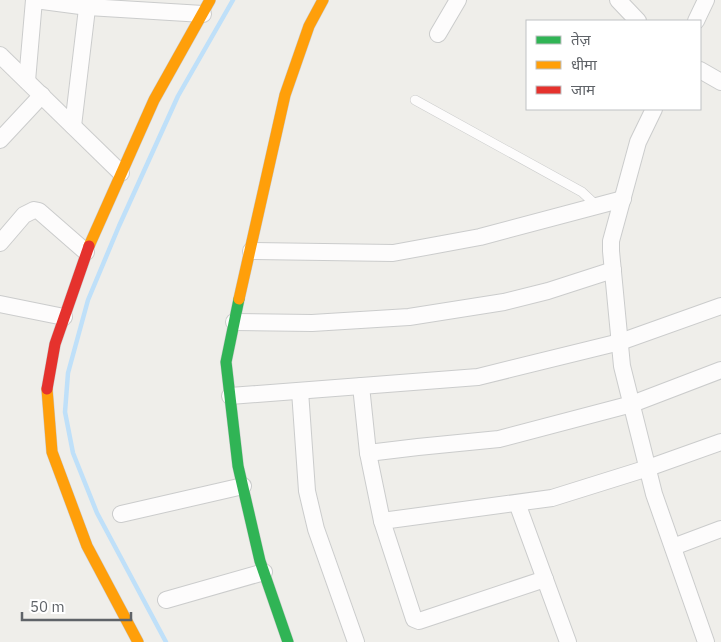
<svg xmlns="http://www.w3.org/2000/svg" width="721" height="642" font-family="'IBM Plex Sans','Noto Sans Devanagari',sans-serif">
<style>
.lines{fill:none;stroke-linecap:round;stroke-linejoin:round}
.stream{stroke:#bfe0f9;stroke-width:4.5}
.lane-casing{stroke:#cbcccc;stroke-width:10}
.street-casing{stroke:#cbcccc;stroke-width:18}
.fast-casing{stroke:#cacacb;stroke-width:12}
.slow-casing{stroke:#cacacb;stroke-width:12}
.jam-casing{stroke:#cacacb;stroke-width:12}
.lane{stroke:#fdfcfc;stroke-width:9}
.street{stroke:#fdfcfc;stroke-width:16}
.fast{stroke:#30b455;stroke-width:11}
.slow{stroke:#ff9f0a;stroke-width:11}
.jam{stroke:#e5322d;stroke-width:11}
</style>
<rect width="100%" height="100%" fill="#efeeea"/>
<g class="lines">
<!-- stream -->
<polyline class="stream" points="166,642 97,513 73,453 65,412 68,373 88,300 119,226 178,96 233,0"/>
<defs>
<polyline id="lane" points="415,100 582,192 597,206"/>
<g id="street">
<polyline points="35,0 88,7 203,14"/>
<polyline points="618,0 638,21"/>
<polyline points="696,21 706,0"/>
<polyline points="438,34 458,0"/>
<polyline points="0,55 121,173"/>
<polyline points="700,70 721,82"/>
<polyline points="27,81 34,0"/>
<polyline points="654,109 638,142 611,241 611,251 622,366 654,494 706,642"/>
<polyline points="73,126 88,0"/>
<polyline points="0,140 42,95"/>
<polyline points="0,243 24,215 34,210 39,211 86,252"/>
<polyline points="251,251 393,253 480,237 623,199"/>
<polyline points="0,304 64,317"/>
<polyline points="234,322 312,323 409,317 504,302 548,291 613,270"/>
<polyline points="361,386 368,453 382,521 414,619 419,621 545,579"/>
<polyline points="300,391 307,491 316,529 356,642"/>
<polyline points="230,396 478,377 620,342 721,306"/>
<polyline points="368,453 418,447 499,439 632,404 721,370"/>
<polyline points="517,503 568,642"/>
<polyline points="121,514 243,486"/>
<polyline points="382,521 552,498 648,468 721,442"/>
<polyline points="673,547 721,529"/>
<polyline points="166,600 264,572"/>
</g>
<polyline id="fast" points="239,299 226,362 238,466 260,561 288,642"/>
<g id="slow">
<polyline points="89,246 154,100 210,0"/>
<polyline points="239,299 285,95 309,26 323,0"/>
<polyline points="47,389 52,452 87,546 138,642"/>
</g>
<polyline id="jam" points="47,389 55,344 89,246"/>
</defs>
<!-- lane casing -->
<use href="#lane" class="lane-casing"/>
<!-- street casing -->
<use href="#street" class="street-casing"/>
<!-- fast casing -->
<use href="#fast" class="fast-casing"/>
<!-- slow casing -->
<use href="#slow" class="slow-casing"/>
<!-- jam casing -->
<use href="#jam" class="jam-casing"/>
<!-- lane -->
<use href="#lane" class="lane"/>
<!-- street -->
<use href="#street" class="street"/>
<!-- fast -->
<use href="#fast" class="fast"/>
<!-- slow -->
<use href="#slow" class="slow"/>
<!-- jam -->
<use href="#jam" class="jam"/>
</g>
<!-- legend -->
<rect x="526" y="20" width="175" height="90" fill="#ffffff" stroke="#bfc1c3"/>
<rect x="536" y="36" width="25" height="8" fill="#30b455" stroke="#bfc1c3"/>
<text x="571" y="45" font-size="15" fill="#5f6368">तेज़</text>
<rect x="536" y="61" width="25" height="8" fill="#ff9f0a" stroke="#bfc1c3"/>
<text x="571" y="70" font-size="15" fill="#5f6368">धीमा</text>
<rect x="536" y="86" width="25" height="8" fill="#e5322d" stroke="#bfc1c3"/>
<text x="571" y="95" font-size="15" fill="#5f6368">जाम</text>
<!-- scale -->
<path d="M22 612v8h109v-8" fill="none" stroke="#5f6368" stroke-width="2.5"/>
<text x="30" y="612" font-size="15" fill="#5f6368" stroke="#ffffff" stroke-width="4" paint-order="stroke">50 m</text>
</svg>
